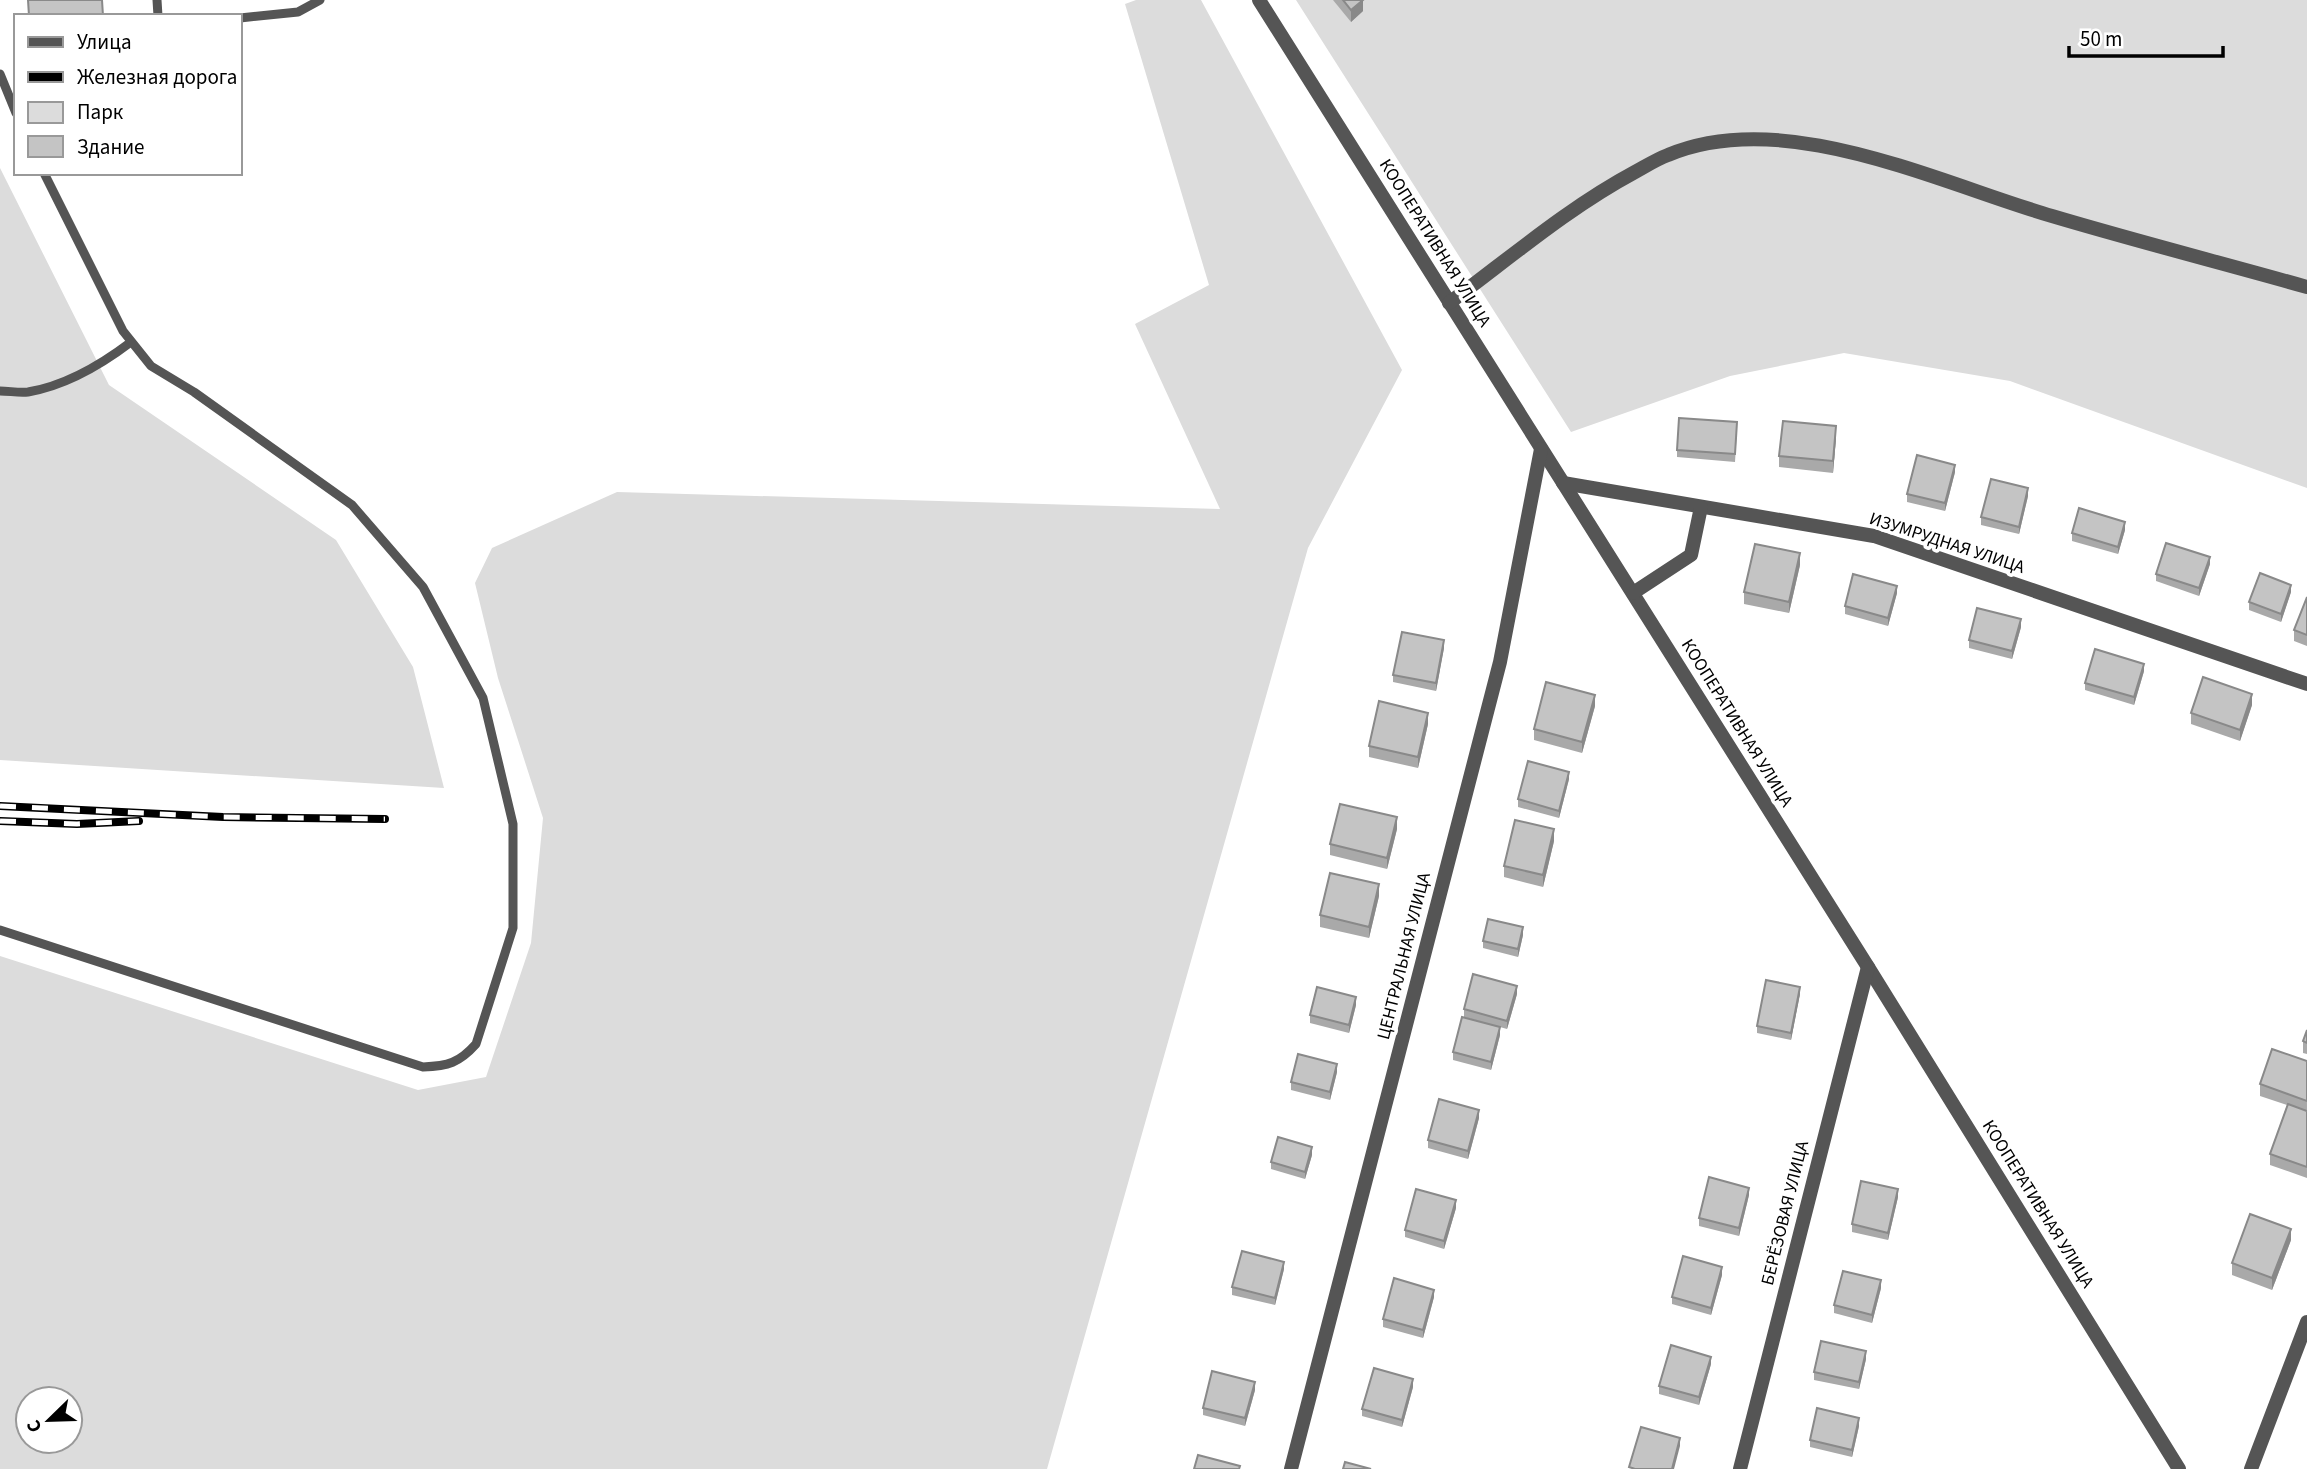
<svg xmlns="http://www.w3.org/2000/svg" width="2307" height="1469" font-family="'Source Sans 3',sans-serif">
<style>
.green{fill:#dcdcdc;fill-rule:evenodd}
.lines{fill:none;stroke-linecap:round;stroke-linejoin:round}
.lane{stroke:#555;stroke-width:9}
.street{stroke:#555;stroke-width:14}
.rail-casing{stroke:#000;stroke-width:8}
.rail{stroke:#fff;stroke-width:5;stroke-dasharray:16;stroke-linecap:butt}
.wall{fill:#a9a9a9}
.shaded-wall{fill:#898989}
.building{fill:#c4c4c4;stroke:#898989;stroke-width:2}
.labels{text-anchor:middle;dominant-baseline:central;stroke-width:7;stroke-linejoin:round;paint-order:stroke}
.street-label{font-size:18px;fill:#000;stroke:#fff}
</style>
<rect width="100%" height="100%" fill="#fff"/>
<!-- green -->
<g class="green">
<path d="M1136,0h65l201,370 -94,178 -261,921h-1047v-513l418,134 68,-13 45,-134 12,-125 -45,-140 -23,-95 17,-35 125,-56 603,17 -85,-185 74,-39 -84,-281zM70,1399v42h-42v-42z"/>
<polygon points="1296,0 2307,0 2307,488 2010,381 1844,353 1730,376 1571,432"/>
<polygon points="0,168 109,385 336,540 413,667 444,788 0,760"/>
</g>
<g class="lines">
<!-- lane -->
<g class="lane">
<polyline points="157,0 158,16"/>
<polyline points="240,18 298,12 320,0"/>
<polyline points="0,74 16,113"/>
<path d="M0,391c9,0 19,2 28,1 36,-6 74,-28 103,-50"/>
<path d="M0,930l423,137c25,-1 36,-4 53,-23l37,-116v-104l-30,-126 -60,-111 -71,-82 -158,-113 -43,-26 -28,-35 -79,-158"/>
</g>
<!-- street -->
<g class="street">
<polyline points="1259,0 1868,967 2179,1469"/>
<path d="M1449,303c62,-46 119,-95 186,-131 11,-6 22,-13 33,-17 116,-49 271,28 384,61 84,25 170,47 255,71"/>
<polyline points="1563,483 1874,536 2307,684"/>
<polyline points="1633,593 1691,555 1701,507"/>
<polyline points="1291,1469 1500,662 1541,449"/>
<polyline points="1740,1469 1868,967"/>
<polyline points="2251,1469 2307,1322"/>
</g>
<defs>
<g id="rail">
<polyline points="0,806 223,817 385,819"/>
<polyline points="0,821 77,824 139,821"/>
</g>
</defs>
<!-- rail casing -->
<use href="#rail" class="rail-casing"/>
<!-- rail -->
<use href="#rail" class="rail"/>
</g>
<!-- wall -->
<g class="wall">
<polygon points="1333,0 1363,0 1363,11 1351,22"/>
<polygon points="1737,430 1735,462 1677,457 1677,450"/>
<polygon points="1836,438 1833,473 1779,467 1779,456"/>
<polygon points="1955,472 1945,511 1907,502 1907,494"/>
<polygon points="2028,496 2019,534 1981,525 1981,517"/>
<polygon points="2125,530 2118,554 2072,541 2072,533"/>
<polygon points="2210,564 2199,596 2156,581 2156,574"/>
<polygon points="1800,565 1789,613 1744,604 1744,592"/>
<polygon points="2291,592 2281,622 2249,610 2249,602"/>
<polygon points="1897,593 1888,626 1845,614 1845,606"/>
<polygon points="2307,597 2307,646 2294,641 2294,630"/>
<polygon points="2021,627 2012,659 1969,648 1969,640"/>
<polygon points="1444,648 1436,691 1393,682 1393,675"/>
<polygon points="2144,671 2134,705 2085,690 2085,683"/>
<polygon points="2252,705 2240,741 2191,724 2191,713"/>
<polygon points="1595,706 1582,753 1534,740 1534,729"/>
<polygon points="1428,724 1418,768 1369,757 1369,746"/>
<polygon points="1569,779 1559,818 1518,807 1518,799"/>
<polygon points="1397,829 1387,869 1330,855 1330,844"/>
<polygon points="1554,841 1543,887 1504,877 1504,866"/>
<polygon points="1379,896 1369,938 1320,927 1320,915"/>
<polygon points="1523,935 1518,957 1483,948 1483,941"/>
<polygon points="1517,994 1507,1029 1464,1017 1464,1009"/>
<polygon points="1800,994 1791,1040 1757,1033 1757,1026"/>
<polygon points="1356,1005 1349,1033 1310,1023 1310,1015"/>
<polygon points="2307,1030 2307,1054 2303,1053 2303,1041"/>
<polygon points="1500,1035 1491,1070 1453,1060 1453,1052"/>
<polygon points="2307,1061 2307,1178 2270,1165 2270,1154 2287,1105 2260,1096 2260,1084"/>
<polygon points="1337,1072 1330,1100 1291,1090 1291,1082"/>
<polygon points="1479,1118 1468,1159 1428,1148 1428,1140"/>
<polygon points="1312,1155 1305,1179 1271,1169 1271,1162"/>
<polygon points="1749,1195 1739,1236 1699,1226 1699,1218"/>
<polygon points="1898,1197 1888,1240 1852,1232 1852,1224"/>
<polygon points="1456,1208 1444,1249 1405,1237 1405,1230"/>
<polygon points="2291,1240 2272,1290 2232,1275 2232,1263"/>
<polygon points="1284,1269 1275,1305 1232,1295 1232,1287"/>
<polygon points="1722,1275 1711,1315 1672,1304 1672,1297"/>
<polygon points="1881,1288 1872,1323 1834,1313 1834,1305"/>
<polygon points="1434,1297 1423,1338 1383,1327 1383,1319"/>
<polygon points="1866,1359 1859,1389 1814,1380 1814,1372"/>
<polygon points="1711,1364 1699,1405 1659,1394 1659,1386"/>
<polygon points="1413,1387 1402,1427 1362,1416 1362,1409"/>
<polygon points="1255,1390 1245,1426 1203,1415 1203,1408"/>
<polygon points="1859,1426 1852,1457 1810,1447 1810,1440"/>
</g>
<!-- shaded-wall -->
<g class="shaded-wall">
<polygon points="1363,0 1363,11 1351,22 1351,10"/>
<polygon points="1836,426 1836,438 1833,473 1833,461"/>
<polygon points="1955,465 1955,472 1945,511 1945,503"/>
<polygon points="2028,488 2028,496 2019,534 2019,527"/>
<polygon points="2125,522 2125,530 2118,554 2118,547"/>
<polygon points="1800,553 1800,565 1789,613 1789,602"/>
<polygon points="2210,557 2210,564 2199,596 2199,588"/>
<polygon points="2291,585 2291,592 2281,622 2281,614"/>
<polygon points="1897,586 1897,593 1888,626 1888,618"/>
<polygon points="2021,619 2021,627 2012,659 2012,651"/>
<polygon points="1444,640 1444,648 1436,691 1436,683"/>
<polygon points="2144,664 2144,671 2134,705 2134,697"/>
<polygon points="2252,694 2252,705 2240,741 2240,730"/>
<polygon points="1595,695 1595,706 1582,753 1582,742"/>
<polygon points="1428,713 1428,724 1418,768 1418,757"/>
<polygon points="1569,772 1569,779 1559,818 1559,811"/>
<polygon points="1397,817 1397,829 1387,869 1387,858"/>
<polygon points="1554,829 1554,841 1543,887 1543,875"/>
<polygon points="1379,884 1379,896 1369,938 1369,927"/>
<polygon points="1523,927 1523,935 1518,957 1518,949"/>
<polygon points="1517,986 1517,994 1507,1029 1507,1021"/>
<polygon points="1800,987 1800,994 1791,1040 1791,1033"/>
<polygon points="1356,997 1356,1005 1349,1033 1349,1025"/>
<polygon points="1500,1027 1500,1035 1491,1070 1491,1062"/>
<polygon points="1337,1064 1337,1072 1330,1100 1330,1092"/>
<polygon points="1479,1110 1479,1118 1468,1159 1468,1151"/>
<polygon points="1312,1147 1312,1155 1305,1179 1305,1172"/>
<polygon points="1749,1188 1749,1195 1739,1236 1739,1228"/>
<polygon points="1898,1189 1898,1197 1888,1240 1888,1233"/>
<polygon points="1456,1200 1456,1208 1444,1249 1444,1241"/>
<polygon points="2291,1229 2291,1240 2272,1290 2272,1278"/>
<polygon points="1284,1262 1284,1269 1275,1305 1275,1298"/>
<polygon points="1722,1267 1722,1275 1711,1315 1711,1308"/>
<polygon points="1881,1280 1881,1288 1872,1323 1872,1315"/>
<polygon points="1434,1290 1434,1297 1423,1338 1423,1330"/>
<polygon points="1866,1351 1866,1359 1859,1389 1859,1382"/>
<polygon points="1711,1357 1711,1364 1699,1405 1699,1397"/>
<polygon points="1413,1379 1413,1387 1402,1427 1402,1420"/>
<polygon points="1255,1382 1255,1390 1245,1426 1245,1418"/>
<polygon points="1859,1418 1859,1426 1852,1457 1852,1450"/>
<polygon points="1680,1438 1680,1446 1674,1469 1672,1469"/>
</g>
<!-- building -->
<g class="building">
<polygon points="28,0 102,0 103,16 29,16"/>
<polygon points="1343,0 1363,0 1351,10"/>
<polygon points="1679,418 1737,422 1735,454 1677,450"/>
<polygon points="1783,421 1836,426 1833,461 1779,456"/>
<polygon points="1917,455 1955,465 1945,503 1907,494"/>
<polygon points="1991,479 2028,488 2019,527 1981,517"/>
<polygon points="2079,508 2125,522 2118,547 2072,533"/>
<polygon points="2166,543 2210,557 2199,588 2156,574"/>
<polygon points="1755,544 1800,553 1789,602 1744,592"/>
<polygon points="2260,573 2291,585 2281,614 2249,602"/>
<polygon points="1853,574 1897,586 1888,618 1845,606"/>
<polygon points="2307,597 2307,635 2294,630"/>
<polygon points="1977,608 2021,619 2012,651 1969,640"/>
<polygon points="1402,632 1444,640 1436,683 1393,675"/>
<polygon points="2095,649 2144,664 2134,697 2085,683"/>
<polygon points="2203,677 2252,694 2240,730 2191,713"/>
<polygon points="1546,682 1595,695 1582,742 1534,729"/>
<polygon points="1379,701 1428,713 1418,757 1369,746"/>
<polygon points="1528,761 1569,772 1559,811 1518,799"/>
<polygon points="1340,804 1397,817 1387,858 1330,844"/>
<polygon points="1515,820 1554,829 1543,875 1504,866"/>
<polygon points="1330,873 1379,884 1369,927 1320,915"/>
<polygon points="1488,919 1523,927 1518,949 1483,941"/>
<polygon points="1473,974 1517,986 1507,1021 1464,1009"/>
<polygon points="1766,980 1800,987 1791,1033 1757,1026"/>
<polygon points="1317,987 1356,997 1349,1025 1310,1015"/>
<polygon points="1462,1017 1500,1027 1491,1062 1453,1052"/>
<polygon points="2307,1030 2307,1043 2303,1041"/>
<polygon points="2272,1049 2307,1061 2307,1101 2260,1084"/>
<polygon points="1298,1054 1337,1064 1330,1092 1291,1082"/>
<polygon points="1439,1099 1479,1110 1468,1151 1428,1140"/>
<polygon points="2288,1104 2307,1111 2307,1167 2270,1154"/>
<polygon points="1278,1137 1312,1147 1305,1172 1271,1162"/>
<polygon points="1709,1177 1749,1188 1739,1228 1699,1218"/>
<polygon points="1861,1181 1898,1189 1888,1233 1852,1224"/>
<polygon points="1416,1189 1456,1200 1444,1241 1405,1230"/>
<polygon points="2250,1214 2291,1229 2272,1278 2232,1263"/>
<polygon points="1242,1251 1284,1262 1275,1298 1232,1287"/>
<polygon points="1683,1256 1722,1267 1711,1308 1672,1297"/>
<polygon points="1843,1271 1881,1280 1872,1315 1834,1305"/>
<polygon points="1394,1278 1434,1290 1423,1330 1383,1319"/>
<polygon points="1821,1341 1866,1351 1859,1382 1814,1372"/>
<polygon points="1671,1345 1711,1357 1699,1397 1659,1386"/>
<polygon points="1374,1368 1413,1379 1402,1420 1362,1409"/>
<polygon points="1212,1371 1255,1382 1245,1418 1203,1408"/>
<polygon points="1817,1408 1859,1418 1852,1450 1810,1440"/>
<polygon points="1641,1427 1680,1438 1672,1469 1635,1469 1629,1467"/>
<polygon points="1198,1455 1240,1466 1239,1469 1194,1469"/>
<polygon points="1345,1462 1371,1469 1343,1469"/>
</g>
<g class="labels">
<!-- street labels -->
<g class="street-label">
<text transform="translate(1435 243) rotate(58)">КООПЕРАТИВНАЯ УЛИЦА</text>
<text transform="translate(1947 543) rotate(18)">ИЗУМРУДНАЯ УЛИЦА</text>
<text transform="translate(1737 723) rotate(58)">КООПЕРАТИВНАЯ УЛИЦА</text>
<text transform="translate(1404 956) rotate(-76)">ЦЕНТРАЛЬНАЯ УЛИЦА</text>
<text transform="translate(2038 1204) rotate(58)">КООПЕРАТИВНАЯ УЛИЦА</text>
<text transform="translate(1785 1213) rotate(-76)">БЕРЁЗОВАЯ УЛИЦА</text>
</g>
</g>
<!-- legend -->
<rect x="14" y="14" width="228" height="161" fill="#ffffff" stroke="#999999" stroke-width="2"/>
<rect x="28" y="37" width="35" height="10" fill="#555555" stroke="#999999" stroke-width="2"/>
<text x="77" y="49" font-size="21" fill="#000000">Улица</text>
<rect x="28" y="72" width="35" height="10" fill="#000000" stroke="#999999" stroke-width="2"/>
<text x="77" y="84" font-size="21" fill="#000000">Железная дорога</text>
<rect x="28" y="102" width="35" height="21" fill="#dcdcdc" stroke="#999999" stroke-width="2"/>
<text x="77" y="119" font-size="21" fill="#000000">Парк</text>
<rect x="28" y="136" width="35" height="21" fill="#c4c4c4" stroke="#999999" stroke-width="2"/>
<text x="77" y="154" font-size="21" fill="#000000">Здание</text>
<!-- north arrow -->
<g transform="translate(49 1420) rotate(247)"><circle r="33" fill="#ffffff" stroke="#999999" stroke-width="2"/>
<path d="M0-5L12 26L0 18L-12 26Z" fill="#000000"/>
<text y="-10" font-size="19" font-weight="bold" text-anchor="middle" fill="#000000">С</text>
</g>
<!-- scale -->
<path d="M2069 46v10h154v-10" fill="none" stroke="#000000" stroke-width="3.5"/>
<text x="2080" y="46" font-size="21" fill="#000000" stroke="#ffffff" stroke-width="5" paint-order="stroke">50 m</text>
</svg>
